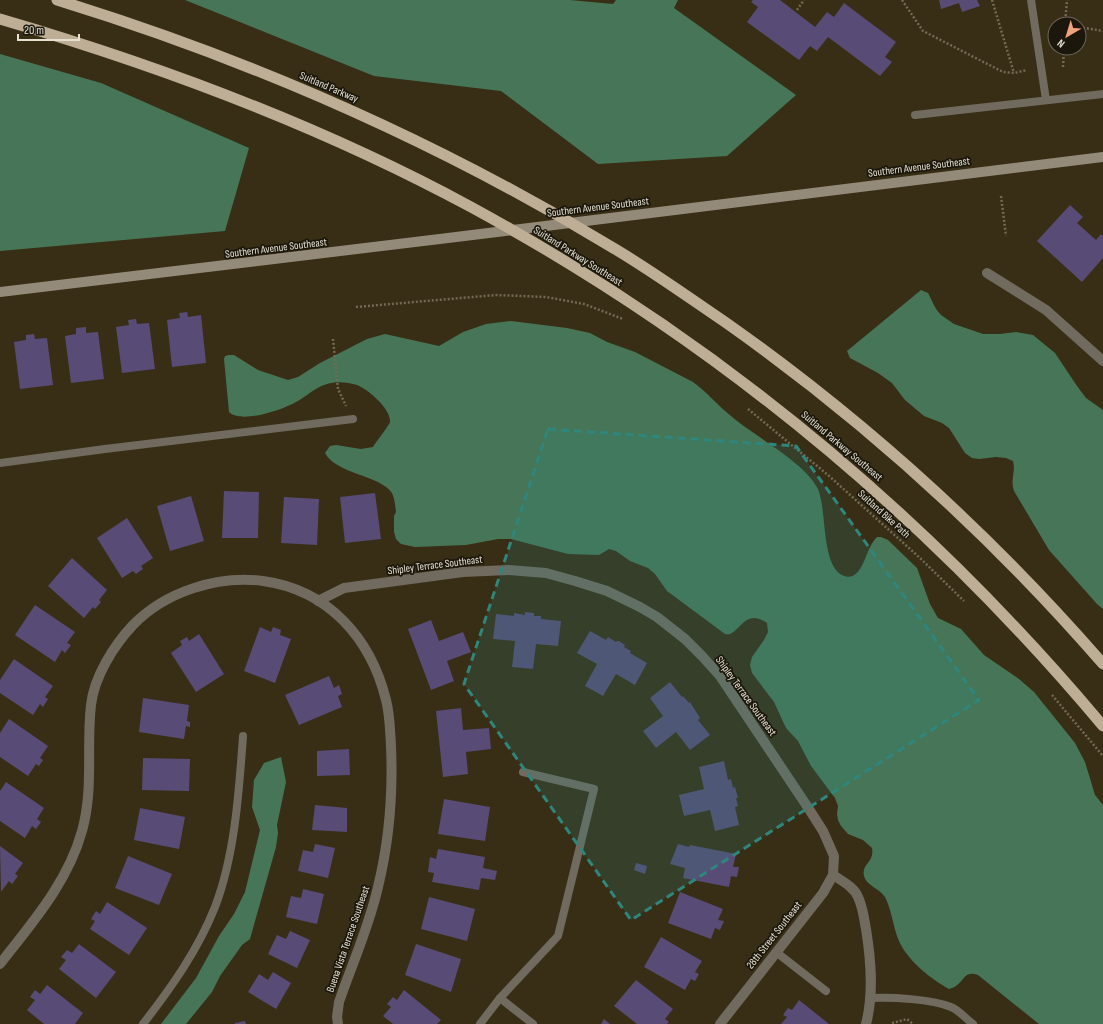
<svg xmlns="http://www.w3.org/2000/svg" width="1103" height="1024" font-family="'Sofia Sans Condensed',sans-serif">
<style>
.forest{fill:#467657}
.building{fill:#584b76}
.lines{fill:none;stroke-linecap:round;stroke-linejoin:round}
.path{stroke:#726a54;stroke-width:2.5;stroke-dasharray:2 2;stroke-linecap:butt}
.service{stroke:#706a5f;stroke-width:8}
.minor{stroke:#706a5f;stroke-width:10}
.secondary{stroke:#948a79;stroke-width:10}
.trunk{stroke:#bdae95;stroke-width:11}
.marked{fill:#2f867d;fill-opacity:0.2;stroke:#2f867d;stroke-width:3;stroke-dasharray:8 5;stroke-linejoin:round}
.labels{text-anchor:middle;dominant-baseline:central;stroke-width:3.5;stroke-linejoin:round;paint-order:stroke}
.street-label{font-size:11px;fill:#e5e0d1;stroke:#1b170c}
</style>
<rect width="100%" height="100%" fill="#382e15"/>
<!-- forest -->
<g class="forest">
<polygon points="185,0 570,0 613,4 616,0 678,0 674,8 796,95 727,156 598,164 501,91 374,76"/>
<polygon points="0,54 101,83 249,148 225,231 0,251"/>
<path d="M921,290l7,3 8,16 5,6 13,9 29,10h17l16,-2 17,3 22,18 22,33 9,12 17,12v199l-6,-5 -48,-54 -35,-59c-4,-13 2,-18 -1,-30l-7,-3 -10,-1 -17,2 -7,-1 -7,-5 -16,-25 -7,-5 -18,-7 -19,-16 -13,-17 -14,-10 -28,-15 -3,-7z"/>
<path d="M511,321l56,7 23,5 17,9 28,10 58,30c14,10 24,23 38,34 23,20 75,47 87,73 9,21 3,75 24,86 17,9 23,-18 28,-28 2,-4 4,-7 7,-10h4l7,3 29,28 13,36 8,14 23,11 23,26 35,24 15,13 41,51 10,19 10,33 8,10v219h-64l-61,-49c-16,-6 -13,10 -29,14 -18,-10 -42,-29 -50,-48 -6,-14 -7,-30 -14,-44 -5,-8 -19,-12 -21,-21 -3,-12 11,-14 8,-28l-9,-8 -15,-6 -7,-8 -3,-6 -1,-6 1,-8 -3,-8 -24,-32 -13,-25 -12,-13 -12,-26 -22,-29 -2,-8 2,-8 12,-17 4,-8 -1,-9c-24,-17 -28,15 -42,11l-58,-43 -12,-17 -7,-6 -18,-7 -14,-10 -7,-2 -10,6 -31,-1 -57,-15h-13l-32,6 -51,2 -14,-3 -5,-5 -2,-7v-16l2,-4c-1,-6 -1,-13 -4,-19 -12,-18 -56,-19 -67,-40l5,-7 6,-1 25,4 12,-2c3,-5 17,-23 17,-25 1,-13 -22,-33 -33,-37 -8,-3 -22,-4 -30,-1 -12,3 -21,13 -31,18 -14,8 -55,22 -67,10l-5,-53 1,-3 4,-1h5l24,15 30,10 10,-3 22,-14 47,-24 18,-5 54,12 24,-14 23,-8z"/>
<polygon points="281,757 286,782 277,825 278,833 276,847 250,939 242,945 220,976 212,992 186,1024 161,1024 196,978 219,936 234,914 245,892 260,830 252,807 254,780 264,763"/>
</g>
<!-- building -->
<g class="building">
<polygon points="753,0 780,0 815,27 827,12 834,17 844,3 896,42 885,57 892,62 880,76 828,37 817,51 810,46 799,60 747,22 758,7 751,2"/>
<polygon points="939,0 977,0 980,6 962,12 959,3 941,9"/>
<polygon points="1070,205 1083,217 1077,223 1096,240 1101,234 1103,236 1103,258 1082,282 1037,241"/>
<polygon points="187,312 188,317 201,315 206,363 172,367 167,320 180,318 179,313"/>
<polygon points="136,319 137,324 149,323 155,369 122,373 116,327 129,325 128,320"/>
<polygon points="86,327 86,333 98,332 104,379 71,383 65,336 76,334 76,328"/>
<polygon points="34,334 35,339 47,338 53,385 20,389 14,342 26,340 26,335"/>
<polygon points="224,491 259,492 258,538 222,538"/>
<polygon points="375,493 381,539 345,543 340,497"/>
<polygon points="191,496 204,541 170,551 157,506"/>
<polygon points="284,497 319,499 317,545 281,543"/>
<polygon points="127,518 153,558 141,566 143,569 136,574 133,571 122,578 97,538"/>
<polygon points="72,558 107,590 99,600 101,602 95,609 93,607 84,618 48,586"/>
<polygon points="35,605 75,632 67,643 71,645 65,653 62,650 55,662 15,635"/>
<polygon points="525,612 534,613 534,616 541,616 541,619 561,621 558,646 536,644 533,669 512,667 515,641 493,639 496,614 514,616 514,613 525,615"/>
<polygon points="431,620 439,641 463,632 471,652 447,661 454,681 431,690 408,629"/>
<polygon points="260,627 271,632 273,627 281,630 280,635 291,639 275,683 244,671"/>
<polygon points="590,631 606,640 608,637 616,642 617,641 619,641 625,645 624,647 631,651 630,653 647,663 635,685 616,674 603,696 585,686 597,664 577,653"/>
<polygon points="199,634 224,674 196,692 171,653 182,645 180,641 187,637 189,641"/>
<polygon points="14,659 53,686 45,697 48,699 43,707 40,704 33,715 0,693 0,680"/>
<polygon points="329,676 334,688 339,685 342,694 338,696 342,707 299,725 285,695"/>
<polygon points="670,682 682,697 683,696 689,703 690,702 700,718 698,720 710,735 690,750 676,732 656,748 643,731 663,716 650,698"/>
<polygon points="143,698 189,705 187,721 190,722 190,727 186,726 184,739 139,732"/>
<polygon points="461,708 463,730 489,728 491,749 466,752 468,774 443,777 436,711"/>
<polygon points="9,719 48,746 40,758 43,760 39,766 36,764 28,776 0,757 0,733"/>
<polygon points="349,749 350,775 317,776 317,751"/>
<polygon points="143,758 190,759 189,791 142,790"/>
<polygon points="724,761 728,780 731,779 733,788 735,787 738,798 736,798 738,806 735,807 739,825 715,831 710,810 684,816 679,795 704,789 699,767"/>
<polygon points="6,782 44,808 37,819 41,822 36,829 32,826 25,838 0,821 0,791"/>
<polygon points="444,799 490,807 485,841 438,834"/>
<polygon points="315,805 347,808 347,832 312,830"/>
<polygon points="140,808 185,817 179,849 134,840"/>
<polygon points="315,844 335,848 328,878 298,871 303,850 313,852"/>
<polygon points="678,844 689,847 690,845 736,854 733,867 739,867 737,877 731,876 729,887 683,878 685,868 670,864"/>
<polygon points="0,846 23,863 15,874 18,876 12,884 9,881 1,892"/>
<polygon points="438,849 485,857 483,868 497,871 495,880 481,878 479,890 432,882 434,873 428,872 430,857 436,859"/>
<polygon points="128,856 172,874 159,905 115,888"/>
<polygon points="636,863 647,866 645,874 634,870"/>
<polygon points="303,889 324,894 317,924 286,917 291,896 301,898"/>
<polygon points="680,892 723,909 718,920 724,921 720,930 715,928 711,939 668,923"/>
<polygon points="429,897 475,909 467,941 421,929"/>
<polygon points="107,902 147,928 129,955 90,929 95,921 91,919 96,911 100,914"/>
<polygon points="290,931 310,940 297,968 268,954 277,935 286,939"/>
<polygon points="661,937 702,961 695,972 699,974 695,981 691,979 685,990 644,967"/>
<polygon points="79,944 116,972 96,998 59,969 66,960 61,957 67,950 72,953"/>
<polygon points="416,944 461,959 451,992 405,975"/>
<polygon points="273,972 291,983 276,1009 248,992 259,974 268,980"/>
<polygon points="636,980 673,1009 665,1019 669,1022 667,1024 637,1024 614,1006"/>
<polygon points="47,985 83,1013 75,1024 44,1024 27,1010 35,1000 30,997 35,990 40,994"/>
<polygon points="404,990 441,1020 437,1024 393,1024 383,1016 391,1007 387,1004 393,997 397,1000"/>
<polygon points="799,1000 829,1024 781,1024 787,1017 783,1015 788,1008 792,1010"/>
<polygon points="604,1019 610,1024 601,1024"/>
<polygon points="245,1021 246,1024 235,1024 235,1023"/>
</g>
<g class="lines">
<!-- path -->
<g class="path">
<polyline points="902,0 923,31 1003,72 1014,73 1027,70"/>
<polyline points="992,0 1014,73"/>
<polyline points="797,10 804,0"/>
<polyline points="1065,24 1067,0"/>
<polyline points="1079,27 1103,31"/>
<polyline points="1063,67 1064,48"/>
<polyline points="1001,196 1006,236"/>
<polyline points="356,307 496,295 546,297 584,304 623,319"/>
<polyline points="333,339 338,389 346,406"/>
<polyline points="748,409 828,475 920,558 964,601"/>
<polyline points="1052,695 1103,756"/>
<polyline points="892,1023 907,1019 913,1024"/>
</g>
<!-- service -->
<g class="service">
<polyline points="1031,0 1046,100"/>
<polyline points="915,115 1103,94"/>
<polyline points="0,463 105,449 353,419"/>
<polyline points="776,952 826,991"/>
<polyline points="500,998 533,1024"/>
<path d="M870,998c22,-1 61,1 81,9 8,3 15,12 22,17"/>
<path d="M143,1024c28,-36 55,-74 72,-117 20,-52 24,-116 28,-171"/>
<polyline points="480,1024 500,998 558,936 594,789 523,772"/>
</g>
<!-- minor -->
<g class="minor">
<polyline points="987,273 1046,310 1103,361"/>
<polyline points="318,601 344,588 463,572 509,570 546,573 575,581 607,591 640,607 657,617 685,639 702,656 720,676 807,806 823,831 834,856 833,875 823,893 720,1024"/>
<path d="M833,875c9,6 21,12 25,22 5,10 6,22 8,32 5,31 8,64 0,95"/>
<path d="M0,964c32,-41 68,-82 82,-133 12,-43 4,-83 9,-126 3,-28 23,-60 42,-80 32,-33 84,-50 130,-44 66,9 108,58 123,119 4,15 4,31 5,46 2,46 -2,96 -13,141 -9,40 -26,77 -39,115l-2,15 1,7"/>
</g>
<!-- secondary -->
<path class="secondary" d="M0,292c368,-43 735,-90 1103,-135"/>
<!-- trunk -->
<g class="trunk">
<path d="M57,0c195,60 383,143 558,249 37,22 73,48 110,73 139,98 266,213 378,342"/>
<path d="M0,19c161,47 323,108 471,188 243,132 455,308 632,519"/>
</g>
</g>
<!-- marked area -->
<path class="marked" d="M548,429l248,17 183,254 -348,220 -167,-236z"/>
<g class="labels">
<!-- street labels -->
<g class="street-label">
<text transform="translate(329 87) rotate(23)">Suitland Parkway</text>
<text transform="translate(919 167) rotate(-7)">Southern Avenue Southeast</text>
<text transform="translate(598 207) rotate(-7)">Southern Avenue Southeast</text>
<text transform="translate(276 248) rotate(-7)">Southern Avenue Southeast</text>
<text transform="translate(578 256) rotate(32)">Suitland Parkway Southeast</text>
<text transform="translate(842 446) rotate(40)">Suitland Parkway Southeast</text>
<text transform="translate(884 514) rotate(42)">Suitland Bike Path</text>
<text transform="translate(435 565) rotate(-7)">Shipley Terrace Southeast</text>
<text transform="translate(746 696) rotate(54)">Shipley Terrace Southeast</text>
<text transform="translate(774 935) rotate(-52)">28th Street Southeast</text>
<text transform="translate(348 939) rotate(-71)">Buena Vista Terrace Southeast</text>
</g>
</g>
<!-- north arrow -->
<g transform="translate(1067 36) rotate(218)"><circle r="19" fill="#1b170c" stroke="#6c675b"/>
<path d="M0-3L7 15L0 10L-7 15Z" fill="#f1a27b"/>
<text y="-6" font-size="11" font-weight="bold" text-anchor="middle" fill="#e5e0d1">N</text>
</g>
<!-- scale -->
<path d="M18 34v6h61v-6" fill="none" stroke="#e5e0d1" stroke-width="2"/>
<text x="24" y="34" font-size="12" fill="#e5e0d1" stroke="#1b170c" stroke-width="3" paint-order="stroke">20 m</text>
</svg>
